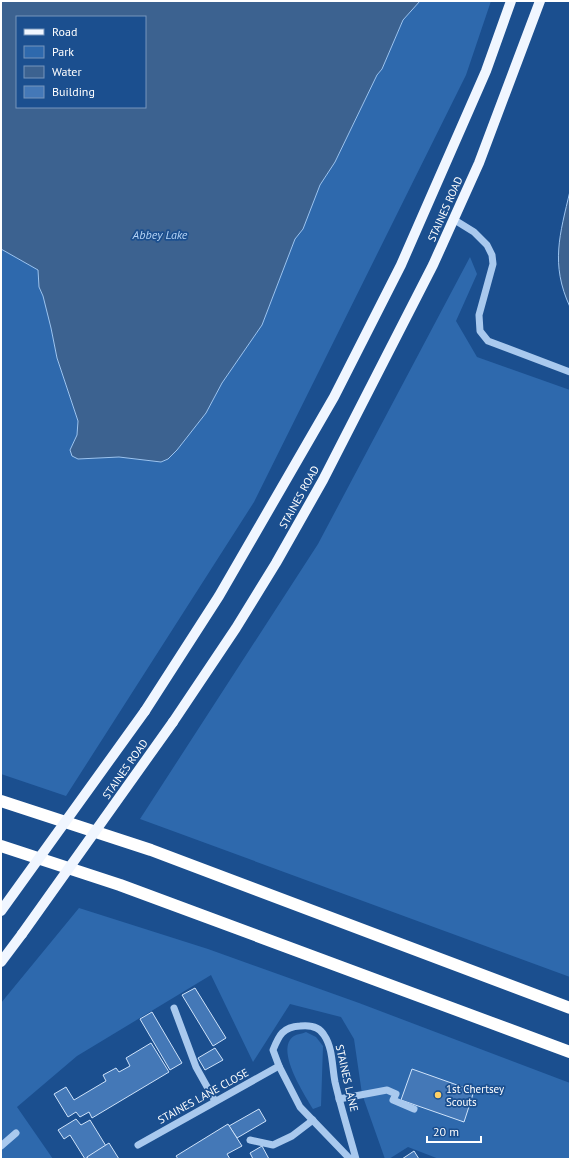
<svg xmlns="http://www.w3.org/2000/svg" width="571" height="1160" font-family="'PT Sans',sans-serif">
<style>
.green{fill:#2e69ad}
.water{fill:#3c6290;stroke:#9cc4f0;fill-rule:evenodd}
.building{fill:#4478b7;stroke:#cfe3fa}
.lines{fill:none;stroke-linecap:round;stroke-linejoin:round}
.minor{stroke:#a9c9ee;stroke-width:7}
.major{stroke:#f0f6ff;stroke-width:10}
.highway{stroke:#fff;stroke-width:12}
.major-bridge{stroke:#f0f6ff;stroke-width:10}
.poi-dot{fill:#ffd166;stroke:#1b4f8f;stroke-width:1.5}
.labels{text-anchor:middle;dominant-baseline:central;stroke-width:3.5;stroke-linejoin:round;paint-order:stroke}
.street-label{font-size:11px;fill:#fff;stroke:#1b4f8f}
.poi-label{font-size:11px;fill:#fff;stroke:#1b4f8f;text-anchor:start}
.water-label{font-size:12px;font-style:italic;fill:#b5d3f5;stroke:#1b4f8f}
</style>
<rect width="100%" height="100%" fill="#1b4f8f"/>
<!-- green -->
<g class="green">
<polygon points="420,1 491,1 466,75 254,502 66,796 1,774 1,249 38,270 39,287 43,296 52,328 57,358 78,421 77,435 70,450 78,459 119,457 161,462 168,459 177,450 206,413 222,383 262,325 295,239 303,228 320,185 335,162 377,75 382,69 403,20"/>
<polygon points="470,257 477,274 456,321 477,357 570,390 570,977 140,819 318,544"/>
<polygon points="79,908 208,949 359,1003 570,1083 570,1159 439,1159 408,1147 389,1159 385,1159 362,1094 354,1039 341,1017 290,1004 253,1062 211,975 77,1056 17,1107 53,1159 1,1159 1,1003"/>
<path d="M306,1032l10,5 7,9 -2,60 -8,3c-8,-14 -39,-60 -19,-73 3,-2 8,-2 12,-4z"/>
</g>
<!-- water -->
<g class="water">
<path d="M1,1h419l-17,19 -21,49 -5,6 -42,87 -15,23 -17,44 -8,10 -33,86 -40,58 -16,30 -29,37 -9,9 -7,3 -42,-5 -41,2 -6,-3 -2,-6 7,-15 1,-14 -21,-63 -6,-30 -8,-32 -4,-9 -1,-17 -37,-21zM17,17h128v90h-128z"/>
<path d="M570,191v116c-20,-43 -10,-73 0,-116z"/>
</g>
<!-- building -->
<g class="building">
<polygon points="195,988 226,1038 213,1046 182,995"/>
<polygon points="152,1012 182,1063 170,1070 140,1019"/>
<polygon points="151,1043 169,1072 92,1118 89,1112 80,1117 76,1112 68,1117 54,1094 66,1087 74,1100 106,1081 103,1075 116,1068 119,1072 130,1066 126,1058"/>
<polygon points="215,1048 223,1060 205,1070 198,1058"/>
<polygon points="412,1069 474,1091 464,1122 401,1100"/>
<polygon points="259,1109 266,1121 237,1138 229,1126"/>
<polygon points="76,1119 81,1125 90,1120 106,1146 85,1159 70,1135 64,1139 58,1130"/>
<polygon points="228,1124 242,1146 227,1154 230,1159 178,1159 176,1156"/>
<polygon points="109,1143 119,1159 88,1159 87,1157"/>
<polygon points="262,1146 269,1159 253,1159 250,1153"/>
<polygon points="414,1151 419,1159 402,1159"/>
</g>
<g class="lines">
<!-- minor -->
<g class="minor">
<polyline points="453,219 474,232 487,245 492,255 493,264 479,315 480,331 488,341 570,372"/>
<polyline points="174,1008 196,1067 215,1101"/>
<polyline points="339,1099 387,1090 396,1094 393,1100 414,1109"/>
<polyline points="250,1140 273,1145 292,1136 313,1120"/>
<polyline points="138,1145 279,1066"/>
<polyline points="1,1146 16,1133"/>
<path d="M350,1159l-50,-52 -21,-41 -6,-16c6,-15 10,-23 27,-24 9,-1 19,0 24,9 9,13 8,32 11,47 6,26 14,51 21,77"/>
</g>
<!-- major -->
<g class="major">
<polyline points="145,711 219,596 334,397 401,265 486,71 511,1"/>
<polyline points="173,722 236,628 276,563 323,480 433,265 479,163 540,1"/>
<polyline points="1,962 22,934"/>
</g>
<!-- highway -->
<g class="highway">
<polyline points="1,801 151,850 570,1008"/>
<polyline points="1,846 120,885 570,1052"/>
</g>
<!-- major-bridge -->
<g class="major-bridge">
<polyline points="1,911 145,711"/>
<polyline points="22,934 173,722"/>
</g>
</g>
<!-- markers -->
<circle class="poi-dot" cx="438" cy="1095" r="4"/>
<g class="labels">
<!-- street labels -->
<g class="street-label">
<text transform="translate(445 209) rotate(-66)">STAINES ROAD</text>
<text transform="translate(299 497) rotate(-61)">STAINES ROAD</text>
<text transform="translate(125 769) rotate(-55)">STAINES ROAD</text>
<text transform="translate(347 1078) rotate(77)">STAINES LANE</text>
<text transform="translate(203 1096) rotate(-29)">STAINES LANE CLOSE</text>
</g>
<!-- poi labels -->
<g class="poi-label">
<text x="446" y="1089">1st Chertsey<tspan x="446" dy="13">Scouts</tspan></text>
</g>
<!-- water labels -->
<g class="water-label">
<text x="160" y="234">Abbey Lake</text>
</g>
</g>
<!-- border -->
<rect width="571" height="1160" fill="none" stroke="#ffffff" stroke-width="4"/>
<!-- legend -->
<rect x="16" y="16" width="130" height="92" fill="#1b4f8f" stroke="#7695bc"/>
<rect x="24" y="29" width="20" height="6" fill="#f0f6ff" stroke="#7695bc"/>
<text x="52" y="36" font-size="12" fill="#ffffff">Road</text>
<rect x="24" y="46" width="20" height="12" fill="#2e69ad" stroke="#7695bc"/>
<text x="52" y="56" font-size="12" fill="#ffffff">Park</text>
<rect x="24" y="66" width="20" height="12" fill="#3c6290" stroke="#7695bc"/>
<text x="52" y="76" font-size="12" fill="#ffffff">Water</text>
<rect x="24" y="86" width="20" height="12" fill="#4478b7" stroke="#7695bc"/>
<text x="52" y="96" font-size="12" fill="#ffffff">Building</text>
<!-- scale -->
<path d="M427 1136v6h54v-6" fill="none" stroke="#ffffff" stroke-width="2"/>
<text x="433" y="1136" font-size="12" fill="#ffffff" stroke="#1b4f8f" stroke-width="3" paint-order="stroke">20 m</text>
</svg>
